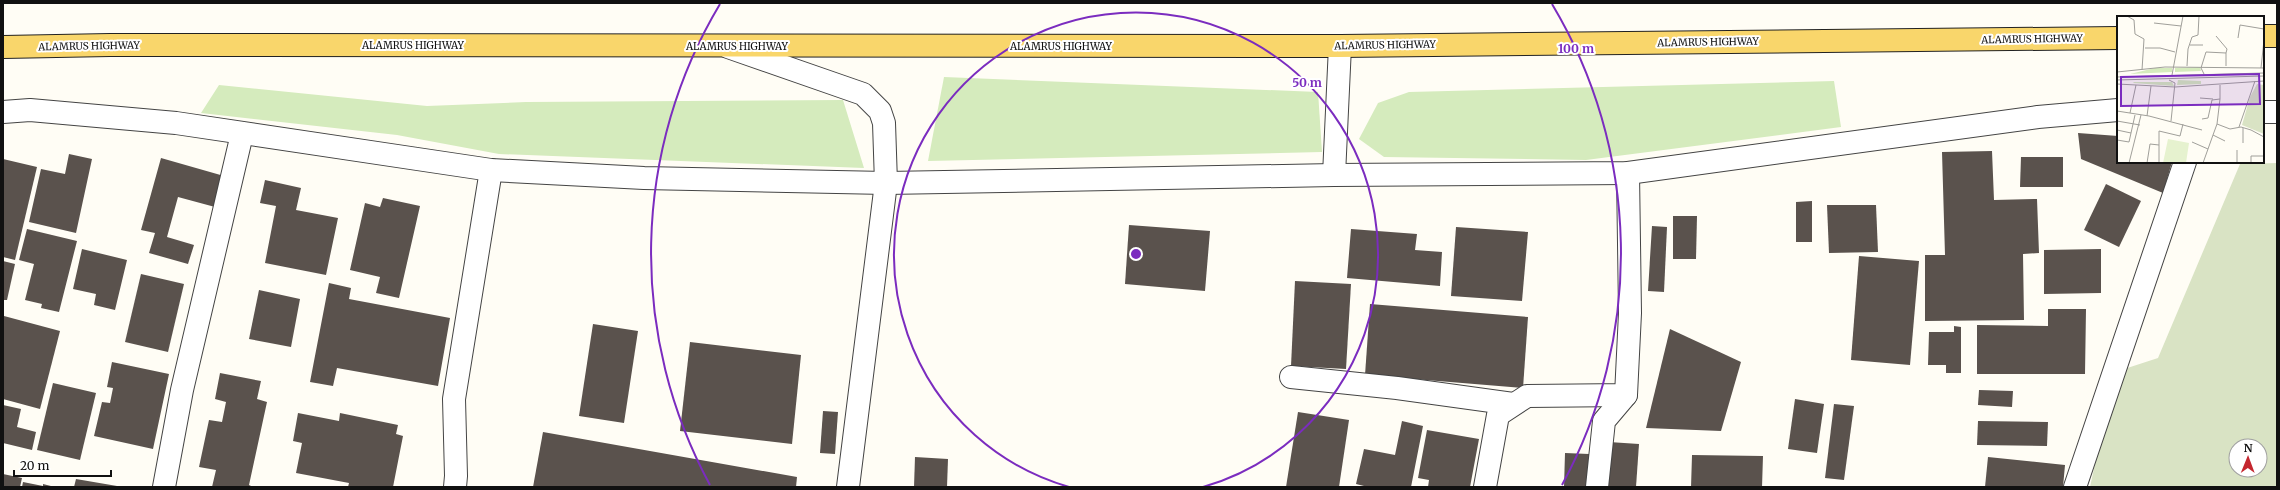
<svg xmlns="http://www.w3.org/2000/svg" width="2280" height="490" font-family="Merriweather,serif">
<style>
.green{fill:#d5ebbd}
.cemetery{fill:#d9e3c4;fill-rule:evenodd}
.building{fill:#5a524d}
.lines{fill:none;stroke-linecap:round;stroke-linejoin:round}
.minor-casing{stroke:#444;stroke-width:24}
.primary-casing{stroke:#222;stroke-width:24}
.minor{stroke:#fff;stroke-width:22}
.primary{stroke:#f9d66b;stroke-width:22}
.ring{fill:none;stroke:#7b2cbf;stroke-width:2}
.labels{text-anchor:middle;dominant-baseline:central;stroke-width:4;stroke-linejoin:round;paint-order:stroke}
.street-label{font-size:10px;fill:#111;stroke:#fff}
.inset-road{fill:none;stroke:#a09f9a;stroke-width:1}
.view{fill:#7b2cbf;fill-opacity:0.15;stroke:#7b2cbf;stroke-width:2}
.inset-edge{fill:none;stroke:#111;stroke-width:2}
.centre{fill:#7b2cbf;stroke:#fff;stroke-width:2}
.ring-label{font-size:12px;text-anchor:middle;font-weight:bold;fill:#7b2cbf;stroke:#fff;stroke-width:4;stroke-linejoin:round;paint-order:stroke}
</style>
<rect width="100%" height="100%" fill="#fffdf5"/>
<!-- green -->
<g class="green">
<polygon points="944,77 1318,92 1322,152 928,161"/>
<polygon points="1834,81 1841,127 1586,160 1384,157 1359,139 1378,103 1409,92"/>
<polygon points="219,85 427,106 526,102 843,100 864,168 499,154 397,135 201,113"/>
</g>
<!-- cemetery -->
<path class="cemetery" d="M2277,163v324h-187l25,-115 43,-14 82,-194zM2236,446h24v24h-24z"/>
<!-- building -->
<g class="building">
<polygon points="2078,133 2118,136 2118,162 2172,162 2163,193 2081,159"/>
<polygon points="1992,151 1994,200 2037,199 2039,253 2023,254 2024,320 1925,321 1925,255 1945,255 1942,152"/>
<polygon points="69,154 92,159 76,233 29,222 41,169 65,174"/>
<polygon points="2021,157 2063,157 2063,187 2020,187"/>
<polygon points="161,158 224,176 215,207 178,197 167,237 194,245 188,264 149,253 155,233 141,230"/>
<polygon points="3,159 37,167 15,260 3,257"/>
<polygon points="265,180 301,188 296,210 338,218 326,275 265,263 276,206 260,203"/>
<polygon points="2106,184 2141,201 2119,247 2084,230"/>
<polygon points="383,198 420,206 399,298 376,293 380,277 350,270 365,203 380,207"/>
<polygon points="1812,201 1812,242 1796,242 1796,202"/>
<polygon points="1827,205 1876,205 1878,252 1829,253"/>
<polygon points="1673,216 1697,216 1696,259 1673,259"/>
<polygon points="1129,225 1210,231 1205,291 1125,284"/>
<polygon points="1652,226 1667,227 1664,292 1648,291"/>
<polygon points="1456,227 1528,232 1522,301 1451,296"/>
<polygon points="27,229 77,241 59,312 41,308 42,304 25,300 34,264 19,260"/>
<polygon points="1351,229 1417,234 1415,250 1442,252 1440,286 1347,278"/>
<polygon points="82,249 127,260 115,310 94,305 96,294 73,289"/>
<polygon points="2101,249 2101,293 2044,294 2044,250"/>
<polygon points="1859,256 1919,261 1910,365 1851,360"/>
<polygon points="3,261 15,264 7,300 3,300"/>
<polygon points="141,274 184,284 168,352 125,342"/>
<polygon points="1295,281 1351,284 1346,369 1291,366"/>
<polygon points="329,283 351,288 349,299 450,318 438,386 337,368 333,386 310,382"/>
<polygon points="259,290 300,299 291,347 249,339"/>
<polygon points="1370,304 1528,317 1523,388 1365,375"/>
<polygon points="2048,309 2086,309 2085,374 1977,374 1977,325 2048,326"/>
<polygon points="4,316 60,331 40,409 3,399"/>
<polygon points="593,324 638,331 624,423 579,416"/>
<polygon points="1954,326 1961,327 1961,373 1946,373 1946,365 1928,365 1929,332 1954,332"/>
<polygon points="1670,329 1741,362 1721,431 1646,428"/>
<polygon points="690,342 801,355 792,444 680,431"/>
<polygon points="112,362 169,374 153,449 94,436 102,402 110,403 113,388 107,387"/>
<polygon points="220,373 261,381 257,399 267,402 249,485 253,487 212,487 216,470 199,467 209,420 222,422 226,402 215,399"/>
<polygon points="53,383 96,393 80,460 37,450"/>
<polygon points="1979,390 2013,391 2012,407 1978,405"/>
<polygon points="1795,399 1824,404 1817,453 1788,449"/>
<polygon points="1834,404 1854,406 1844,480 1825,478"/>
<polygon points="3,405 21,409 17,427 36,432 32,450 3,443"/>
<polygon points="823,411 838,412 835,454 820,453"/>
<polygon points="1298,412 1349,420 1339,487 1286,487"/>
<polygon points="298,413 339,421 340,413 398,425 396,434 403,436 393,487 348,487 349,483 296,473 302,443 293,441"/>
<polygon points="1402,421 1423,426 1411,487 1368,487 1356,484 1364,449 1395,455"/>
<polygon points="1978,421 2048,422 2047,446 1977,445"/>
<polygon points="1427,430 1479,439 1470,487 1428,487 1429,480 1418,478"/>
<polygon points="543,432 797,477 796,487 533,487"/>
<polygon points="1609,442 1639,444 1636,487 1607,487"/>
<polygon points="1565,453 1589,454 1588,487 1564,487"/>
<polygon points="1692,455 1763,456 1762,487 1691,487"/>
<polygon points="915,457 948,459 947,487 914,487"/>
<polygon points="1988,457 2065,465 2063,487 1985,487"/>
<polygon points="3,474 22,478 20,487 3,487"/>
<polygon points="76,479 117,486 116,487 74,487"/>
<polygon points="23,482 43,486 43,484 55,487 22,487"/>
</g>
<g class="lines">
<defs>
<g id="minor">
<polyline points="728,47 863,94 880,111 884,123 886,183 848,487"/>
<polyline points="3,112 30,110 176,123 491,170 644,178 886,183 1334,175 1628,173 2038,117 2118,110"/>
<polyline points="2263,112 2277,112"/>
<polyline points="1334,175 1340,46"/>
<polyline points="1291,377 1397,388 1513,404"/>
<polyline points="164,487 182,390 242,134"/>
<polyline points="455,487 456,476 454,399 491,170"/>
<polyline points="1485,487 1498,415 1527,396 1626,395 1630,313 1628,173"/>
<polyline points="1597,487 1604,421 1626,395"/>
<polyline points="2075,487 2185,162"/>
</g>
<g id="primary">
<polyline points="2263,36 2277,36"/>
<polyline points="3,47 110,45 1340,46 2118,38"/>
</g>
</defs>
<!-- minor casing -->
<use href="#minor" class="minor-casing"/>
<!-- primary casing -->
<use href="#primary" class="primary-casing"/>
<!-- minor -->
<use href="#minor" class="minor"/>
<!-- primary -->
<use href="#primary" class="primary"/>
</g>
<!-- distance rings -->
<g class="ring">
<path d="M1069 487A242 242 0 1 1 1203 487"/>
<path d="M710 485A485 485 0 0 1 720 4M1552 4A485 485 0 0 1 1562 485"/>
</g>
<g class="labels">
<!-- street labels -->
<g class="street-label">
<text transform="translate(2032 39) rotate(-1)">ALAMRUS HIGHWAY</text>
<text transform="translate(1708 42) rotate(-1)">ALAMRUS HIGHWAY</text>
<text x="413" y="45">ALAMRUS HIGHWAY</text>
<text transform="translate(1385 45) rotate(-1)">ALAMRUS HIGHWAY</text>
<text transform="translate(89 46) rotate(-1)">ALAMRUS HIGHWAY</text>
<text x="737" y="46">ALAMRUS HIGHWAY</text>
<text x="1061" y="46">ALAMRUS HIGHWAY</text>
</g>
</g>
<!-- overview -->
<g transform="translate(2117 16)">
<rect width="147" height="147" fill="#fffdf5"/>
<path d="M83,51l1,4 -26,1v-4zM38,52h17v4l-42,2zM61,64l23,1v3l-24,1zM17,66h38l2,4 -41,-3z" fill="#d5ebbd"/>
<path d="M140,68l7,1v49l-22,-9 8,-28z" fill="#d9e3c4"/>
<path d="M51,123l21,4 -3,20h-23z" fill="#e6f2cf"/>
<path class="inset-road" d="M10,0l7,4 1,14 9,5 -2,31M37,7l27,3M99,20l11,13 -1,4M121,22l2,-13 24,4M73,29h13M28,32h15l15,4M70,50l1,-17 4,-12 6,-2 1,-19M144,52l3,-28M0,56l48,-5 99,1M87,58l-3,-6 5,-16 20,1v13M55,59l11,-59M0,61l147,-4M0,64l147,-4M52,64l6,3 -4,38M0,68l58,3 89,-6M83,82l13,1M103,83l-3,25 13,5 11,-2 10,3 13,7M0,95l32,5 53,14M13,97l6,-28M30,100l4,-30M85,103l6,-1 4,-18 8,-1v-14M0,105l23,4M100,108l-4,11 12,6M122,111l16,-46M126,112v15M0,114l14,3M0,124l12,2 6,-27M75,126l16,7M120,134v13M12,147l12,-48M30,147l3,-19 9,1M42,147v-32l21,5 3,-12M86,147l10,-28M134,147v-7h13"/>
<path class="view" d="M142,58l1,30 -139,2v-29z"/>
<rect width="147" height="147" class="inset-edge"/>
</g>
<circle cx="1136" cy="254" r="6" class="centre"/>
<g class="ring-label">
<text x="1576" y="53">100 m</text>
<text x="1307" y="87">50 m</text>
</g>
<!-- border -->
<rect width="2280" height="490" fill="none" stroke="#111111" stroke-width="8"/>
<!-- north arrow -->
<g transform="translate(2248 458) rotate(1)"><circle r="19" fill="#ffffff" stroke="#a0a0a0"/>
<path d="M0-3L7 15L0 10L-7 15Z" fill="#c4262e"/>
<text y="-6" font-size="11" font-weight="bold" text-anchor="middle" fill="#111111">N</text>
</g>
<!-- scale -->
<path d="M14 470v6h97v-6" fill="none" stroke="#111111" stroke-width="2"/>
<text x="20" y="470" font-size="12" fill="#111111" stroke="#ffffff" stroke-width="3" paint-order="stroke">20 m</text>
</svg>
